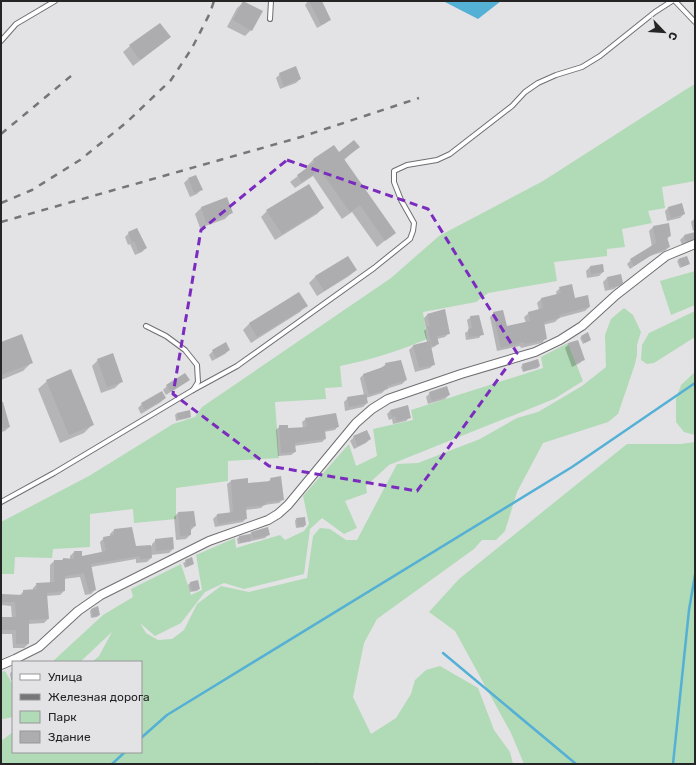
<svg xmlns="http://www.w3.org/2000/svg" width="696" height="765" font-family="Rubik,sans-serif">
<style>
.green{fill:#b1dab6}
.water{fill:#55b0d6}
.shadow{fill:#0003}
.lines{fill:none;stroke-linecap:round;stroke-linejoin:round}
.stream{stroke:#55b0d6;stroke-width:2.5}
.building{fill:#adadaf}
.lane-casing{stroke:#6f6f72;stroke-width:6}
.street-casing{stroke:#6f6f72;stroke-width:10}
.lane{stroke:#fff;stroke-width:4}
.street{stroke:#fff;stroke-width:8}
.rail{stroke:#767678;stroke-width:2.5;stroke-dasharray:7 7;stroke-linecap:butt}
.marked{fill:none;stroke:#7b2cbf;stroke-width:3;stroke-dasharray:8 5;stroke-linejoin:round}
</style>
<rect width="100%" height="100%" fill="#e3e3e5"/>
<!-- green -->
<g class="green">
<path d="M695,84v97l-33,6 3,21 -17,3 4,12 -30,6 3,18 -18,2v7l-53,6 3,19 -69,12 -12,9 -53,10 4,27c-28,12 -57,21 -87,27l2,21 -17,1 1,11 -51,3 4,56 -51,3v20l-52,7v31l-42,4 -1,-14 -43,5v33l-37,2 -1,9 -37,-1 -1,17h-13v-52l88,-46 84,-52 22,-7 7,-10 189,-129 48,-42 104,-55 142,-91z"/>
<polygon points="695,271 695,305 671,315 660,281"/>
<polygon points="624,308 633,315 641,332 637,345 637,355 635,364 618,414 608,422 543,443 517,492 505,531 496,540 482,540 474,549 377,619 364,643 353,697 371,734 396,718 411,694 415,680 426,670 440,666 478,688 494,730 510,752 513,764 1,764 1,741 13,732 13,752 141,752 141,662 92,662 99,656 112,632 80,662 52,662 103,615 133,597 131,589 181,564 191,595 202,590 196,555 235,538 236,548 280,535 285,540 304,531 309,524 303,496 349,444 356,466 377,456 373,429 413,420 411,410 543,368 541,357 568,343 583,381 554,399 389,465 366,486 367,493 345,501 357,528 344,534 322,518 310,529 304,574 244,589 224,583 205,592 181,623 155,636 140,623 146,633 158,640 172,639 184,630 197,604 221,586 249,592 307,578 313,536 320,528 330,529 346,540 357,540 397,464 418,463 480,439 517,418 538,412 582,386 606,367 605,335 611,319"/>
<polygon points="695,311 695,337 654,363 647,364 641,360 642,345 649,333"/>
<polygon points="695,372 695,435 684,432 676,422 676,399 681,385"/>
<polygon points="695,442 695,764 524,764 511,733 455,631 429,612 459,579 627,444 681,444"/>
<polygon points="5,671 13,685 13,717 3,719 1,719 1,672"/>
</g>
<!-- water -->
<polygon class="water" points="443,1 501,1 478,19"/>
<!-- shadow -->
<g class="shadow">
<polygon points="308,1 321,1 330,19 326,23 317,28 305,5"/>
<polygon points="244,2 251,30 245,36 227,27 237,8"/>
<polygon points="160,24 170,37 163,43 133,66 123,52 130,46"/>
<polygon points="280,74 300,79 296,83 280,89 276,78"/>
<polygon points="334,146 339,153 358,147 344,160 394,233 377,247 352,212 342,219 313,176 295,188 290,182 307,169 306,167 313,160"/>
<polygon points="188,179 201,190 197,194 190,197 184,183"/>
<polygon points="226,198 231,213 225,219 200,228 195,214 201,208"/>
<polygon points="669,207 684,214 680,218 667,221 665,211"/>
<polygon points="323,208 317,214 275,240 261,217 267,211"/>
<polygon points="695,218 695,230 693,231 691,222"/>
<polygon points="653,227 670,236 667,239 669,247 665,251 650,256 630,269 627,264 631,260 652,247 649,231"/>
<polygon points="129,233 146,248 142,252 135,255 130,244 128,245 125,237"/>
<polygon points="695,233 695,241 682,245 680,240 684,236"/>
<polygon points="348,257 356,270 349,276 317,296 309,283 315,277"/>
<polygon points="679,260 689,264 680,268 677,261"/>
<polygon points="602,265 603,272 599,276 587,278 586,271 590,267"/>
<polygon points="607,278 622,283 614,289 605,291 603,282"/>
<polygon points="560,288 574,299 589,307 585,311 559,318 555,322 543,325 546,338 542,343 521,348 520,346 497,351 490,317 494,313 506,327 526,323 524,317 529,313 539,310 537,303 541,299 557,295 556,292"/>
<polygon points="299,293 306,305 300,312 251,343 243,330 249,324"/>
<polygon points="428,314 449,333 445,337 437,339 438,344 434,347 431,348 434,364 430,368 415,372 409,350 413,346 427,342 424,331 426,329 424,318"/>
<polygon points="471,317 482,334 479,338 466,340 465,333 469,330 467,320"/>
<polygon points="582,336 590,340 583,344 580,338"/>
<polygon points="1,343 31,363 23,371 1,380"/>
<polygon points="569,344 584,359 580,363 572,367 565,348"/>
<polygon points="229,350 225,354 212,361 209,355 213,351"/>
<polygon points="98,360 122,381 115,388 101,393 92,366"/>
<polygon points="386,364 406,380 402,384 386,389 382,393 366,398 367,403 363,407 345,411 344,402 348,398 364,395 360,378 364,374 381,368"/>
<polygon points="523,365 539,366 538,368 523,372 521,367"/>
<polygon points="47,381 93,424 84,433 60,443 38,389"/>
<polygon points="184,383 166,395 163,390 167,386"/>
<polygon points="430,393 449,395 445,399 428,404 426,397"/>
<polygon points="165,398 161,402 141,414 138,408 142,404"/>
<polygon points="1,405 9,427 5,431 1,432"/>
<polygon points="407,406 410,417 406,421 393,424 392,419 389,420 387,414 390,411"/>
<polygon points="177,413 190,417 189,418 176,421 175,415"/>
<polygon points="306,419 338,426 335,430 324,432 325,439 322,442 294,446 295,452 291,455 278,456 276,430 280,426 287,430 303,428 302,422"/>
<polygon points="354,437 370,439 366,443 354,449 350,441"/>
<polygon points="247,479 247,484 268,482 271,479 282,500 279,503 264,505 261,508 245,510 246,518 243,522 215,527 213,519 217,515 230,513 227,484 231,481"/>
<polygon points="178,513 195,526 191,530 190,535 186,539 176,540 174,517"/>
<polygon points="296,519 305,525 304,527 296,528 295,521"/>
<polygon points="114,530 135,547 152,546 152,544 156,540 173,549 169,553 151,555 151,558 147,562 136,563 136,559 91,567 95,590 91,594 85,595 80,577 64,579 64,591 60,595 46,596 48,619 44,623 28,624 28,644 24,648 13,648 12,634 1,634 1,618 12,618 11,606 1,605 1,595 20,595 24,591 33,591 33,588 37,584 50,583 50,565 54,561 61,561 63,559 70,559 70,556 74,552 81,557 102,553 100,542 104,538 110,536 110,534"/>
<polygon points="251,533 269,534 265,538 238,544 237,539 239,537 249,535"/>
<polygon points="191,559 193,563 185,568 183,563"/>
<polygon points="197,582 199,589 197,591 190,592 188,585 190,583"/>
<polygon points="91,610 99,615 97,617 91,618 90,611"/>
<polygon points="11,672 13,672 13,680 11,680 10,674"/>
</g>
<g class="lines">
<!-- stream -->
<g class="stream">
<polyline points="443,653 576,764"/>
<polyline points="141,738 167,715 572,467 695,383"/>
<polyline points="112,764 125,752"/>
<polyline points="316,764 317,764"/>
<polyline points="673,764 689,610 695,575"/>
</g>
</g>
<!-- building -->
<g class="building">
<polygon points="243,1 263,11 252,31 233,20"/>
<polygon points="309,1 322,1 331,20 321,25"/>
<polygon points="160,23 171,37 140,60 129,45"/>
<polygon points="296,66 301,79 284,86 279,73"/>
<polygon points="354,140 360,147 344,159 396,233 385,241 360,205 350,212 320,170 302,182 297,175 315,162 313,159 334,145 339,152"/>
<polygon points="196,175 203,190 194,193 188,178"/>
<polygon points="309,184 324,208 282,234 266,210"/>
<polygon points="227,197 233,213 206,223 201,207"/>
<polygon points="682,203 685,214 671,218 668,207"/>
<polygon points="669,223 671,236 667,237 670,247 655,253 634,266 630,259 656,243 653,226"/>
<polygon points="137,228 147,248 139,252 134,241 132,242 128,232"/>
<polygon points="695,232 695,239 686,242 684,235"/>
<polygon points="348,256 357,270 324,291 315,276"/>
<polygon points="687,256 690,264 682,267 678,259"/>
<polygon points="603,264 604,272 591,274 590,266"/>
<polygon points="621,274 623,283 619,286 609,288 607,277"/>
<polygon points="572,284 575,298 588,295 590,307 559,315 560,318 544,322 547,339 525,344 524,342 501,348 493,312 503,310 507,326 530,321 528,312 543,308 541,298 561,293 559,287"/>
<polygon points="299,292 308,306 257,337 249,323"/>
<polygon points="445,309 450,334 437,336 439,344 432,346 427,326 430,326 427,314"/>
<polygon points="479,315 484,335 469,337 468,329 472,328 470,316"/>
<polygon points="588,332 591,340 585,343 581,336"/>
<polygon points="22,334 33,363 1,375 1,342"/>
<polygon points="578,340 585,360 576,363 568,343"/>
<polygon points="430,341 435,365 419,368 413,345"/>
<polygon points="226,342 230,350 216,358 212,350"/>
<polygon points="113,353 123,382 107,387 97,359"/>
<polygon points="538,359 540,366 524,371 522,364"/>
<polygon points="401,360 407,380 387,386 388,389 369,395 363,374 386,366 385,363"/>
<polygon points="71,369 94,425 69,435 46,380"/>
<polygon points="185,373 190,380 171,392 166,385"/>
<polygon points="447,386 450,395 432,401 429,392"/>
<polygon points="162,391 166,398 145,410 141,403"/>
<polygon points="366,394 368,403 349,407 347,397"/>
<polygon points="1,402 3,402 10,427 3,429 1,421"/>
<polygon points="408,405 411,418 397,421 395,416 392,417 390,410"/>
<polygon points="190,410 191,417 178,419 177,413"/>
<polygon points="336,413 339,427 325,430 326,439 295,443 296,452 281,453 279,425 288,425 288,428 307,427 305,418"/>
<polygon points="367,430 371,439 358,446 353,436"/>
<polygon points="281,476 284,500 266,502 266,505 246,507 247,519 218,524 217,514 233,512 231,480 248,478 248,483 271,481 270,478"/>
<polygon points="194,511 196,526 191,527 191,535 180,536 178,512"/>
<polygon points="305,517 306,525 298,527 296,518"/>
<polygon points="132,527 136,546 151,545 152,558 140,559 140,556 91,564 96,590 89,592 84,573 65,576 65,591 47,593 49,619 29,620 29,644 16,644 16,630 1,630 1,617 16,617 15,602 1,602 1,594 23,595 23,590 37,589 36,583 54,582 54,560 63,560 63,558 74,559 74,551 82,551 82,556 106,551 103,537 114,535 114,529"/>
<polygon points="268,527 270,535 253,539 251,532"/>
<polygon points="250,534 251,541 240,543 239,536"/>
<polygon points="173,537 174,549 156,551 155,539"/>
<polygon points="192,557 194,564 187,567 185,560"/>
<polygon points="198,580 200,589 192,591 190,582"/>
<polygon points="98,606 100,615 93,617 91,609"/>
</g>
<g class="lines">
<defs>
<g id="lane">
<polyline points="675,1 695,22"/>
<polyline points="270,19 271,1"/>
<polyline points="1,41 16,24 55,1"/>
<polyline points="193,390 237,366 374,268 410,239 413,231 414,223 401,200 394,182 394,171 407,165 437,160 450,154 512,106 525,92 538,83 556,75 582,67 600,56 655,12 672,1"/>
<polyline points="1,502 54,473 193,390 198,382 197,365 185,350 166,336 146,326"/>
</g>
<polyline id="street" points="1,665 15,659 39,647 78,611 101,595 209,541 268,520 278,514 288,505 356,423 372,409 388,399 461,374 535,352 560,340 582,326 616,295 666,256 695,244"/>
</defs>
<!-- lane casing -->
<use href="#lane" class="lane-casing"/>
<!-- street casing -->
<use href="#street" class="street-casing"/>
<!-- lane -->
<use href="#lane" class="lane"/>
<!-- street -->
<use href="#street" class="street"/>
<!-- rail -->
<g class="rail">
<polyline points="1,134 71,76"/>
<polyline points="1,203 32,190 80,160 127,122 171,80 192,48 210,13 214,1"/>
<polyline points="1,222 301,137 419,98"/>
</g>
</g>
<!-- marked area -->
<path class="marked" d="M287,160l141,49 89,144 -100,138 -148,-25 -96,-72 28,-164z"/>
<!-- border -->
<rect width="696" height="765" fill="none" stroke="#252526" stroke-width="4"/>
<!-- legend -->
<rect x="12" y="661" width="130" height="92" fill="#e3e3e5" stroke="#979799"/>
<rect x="20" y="674" width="20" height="6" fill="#ffffff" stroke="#979799"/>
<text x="48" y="681" font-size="12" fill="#252526">Улица</text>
<rect x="20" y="694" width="20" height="6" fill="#767678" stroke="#979799"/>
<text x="48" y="701" font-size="12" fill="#252526">Железная дорога</text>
<rect x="20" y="711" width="20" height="12" fill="#b1dab6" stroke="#979799"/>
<text x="48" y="721" font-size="12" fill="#252526">Парк</text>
<rect x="20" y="731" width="20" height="12" fill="#adadaf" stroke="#979799"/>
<text x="48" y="741" font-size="12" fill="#252526">Здание</text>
<!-- north arrow -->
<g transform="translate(664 32) rotate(115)" stroke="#e3e3e5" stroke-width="3" paint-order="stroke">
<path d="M0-3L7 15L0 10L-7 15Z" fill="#252526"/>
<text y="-6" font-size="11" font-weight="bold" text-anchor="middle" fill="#252526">С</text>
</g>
</svg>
